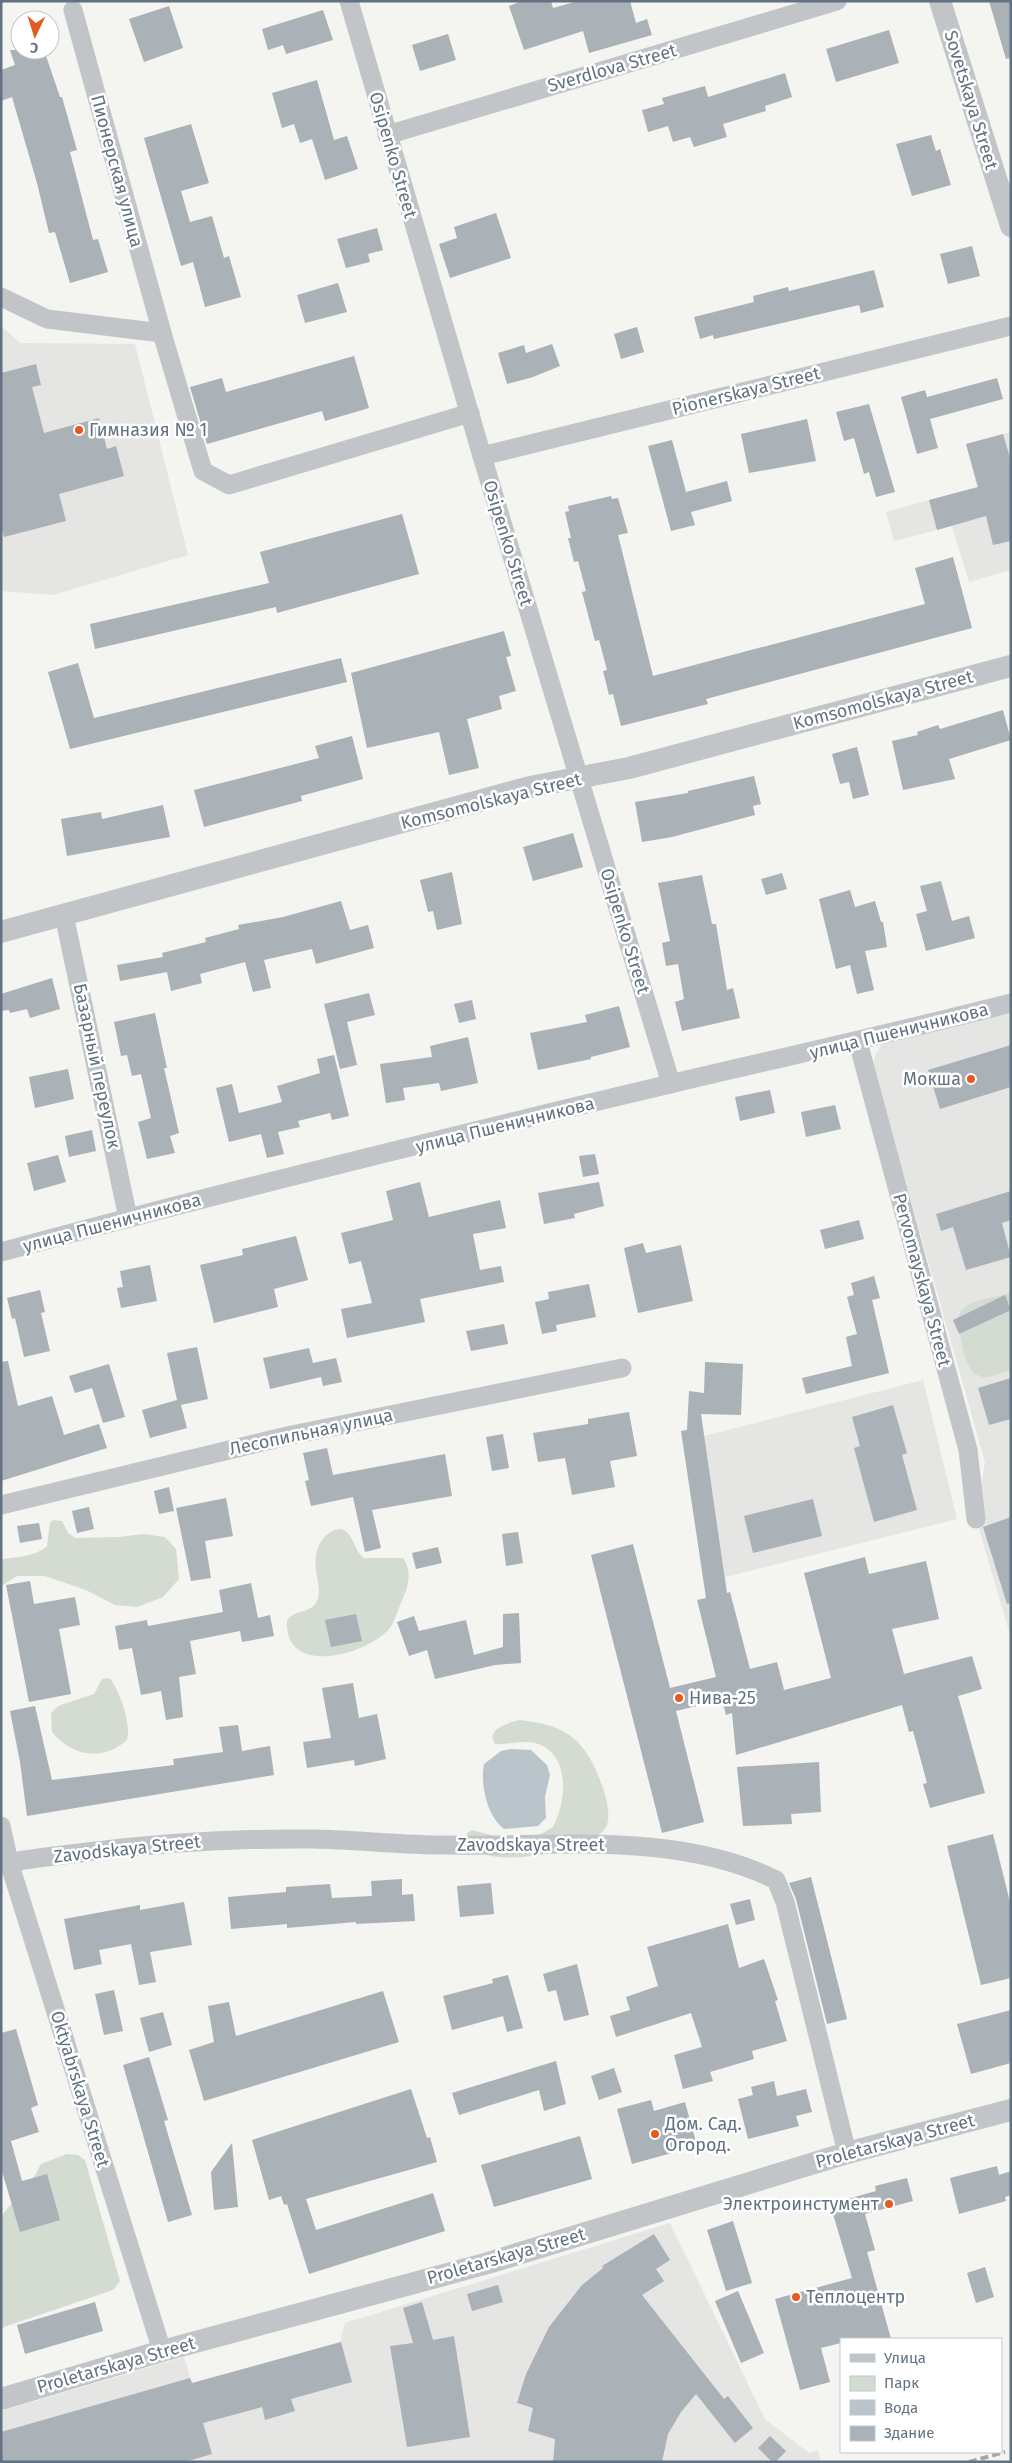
<svg xmlns="http://www.w3.org/2000/svg" width="1012" height="2463" font-family="'Fira Sans',sans-serif">
<style>
.built{fill:#e5e6e4}
.green{fill:#d4dbd1}
.water{fill:#bac5cb}
.building{fill:#aab1b7}
.lines{fill:none;stroke-linecap:round;stroke-linejoin:round}
.minor{stroke:#c1c5c8;stroke-width:19}
.tertiary{stroke:#c1c5c8;stroke-width:22}
.rail{stroke:#a2a7ad;stroke-width:4;stroke-dasharray:8 4;stroke-linecap:butt}
.poi-dot{fill:#e45a20;stroke:#fff;stroke-width:2}
.labels{text-anchor:middle;dominant-baseline:central;stroke-width:5;stroke-linejoin:round;paint-order:stroke}
.street-label{font-size:18px;fill:#637282;stroke:#fff}
.poi-label{font-size:18px;fill:#637282;stroke:#fff;text-anchor:start}
</style>
<rect width="100%" height="100%" fill="#f4f4f0"/>
<!-- built -->
<g class="built">
<polygon points="1,326 20,343 135,344 188,555 53,595 1,591"/>
<polygon points="1011,432 1011,570 969,582 952,526 894,541 886,512 977,487 966,444"/>
<polygon points="1011,1010 1011,1638 976,1519 985,1462 873,1066 875,1055 881,1045 893,1038"/>
<polygon points="923,1380 957,1519 725,1577 704,1436"/>
<polygon points="670,2223 765,2419 809,2453 818,2450 821,2462 1,2462 1,2411 184,2357 192,2383 340,2342 345,2323"/>
</g>
<!-- green -->
<g class="green">
<path d="M1011,1292v78c-7,2 -16,6 -23,7 -26,3 -26,-40 -30,-58 5,-23 35,-18 53,-27z"/>
<path d="M53,1520l9,1 6,12 7,5 44,-1 24,-3 22,3 11,12 3,30 -16,18 -26,10 -22,-2 -29,-15 -41,-14h-28l-16,10v-27c16,-2 34,-2 46,-13l3,-23z"/>
<path d="M341,1529c14,5 12,21 23,29h39c9,12 6,28 0,40 -4,8 -9,26 -14,31 -24,27 -105,48 -102,-8 6,-11 23,-8 29,-18 10,-15 -10,-40 6,-63 6,-7 10,-11 19,-11z"/>
<path d="M109,1678c10,9 23,49 18,62 -25,22 -55,16 -75,-8l-1,-19 7,-7 36,-12 8,-15z"/>
<path d="M519,1720c36,4 57,11 74,44 7,14 21,48 13,63 -13,25 -143,51 -139,6l5,-3 22,6 31,2 18,-5 10,-6c14,-26 18,-74 -18,-84 -13,-3 -27,2 -40,1 -10,-15 13,-21 24,-24z"/>
<polygon points="67,2154 78,2155 85,2160 120,2281 114,2289 110,2291 1,2328 1,2216 33,2179 41,2164"/>
</g>
<!-- water -->
<path class="water" d="M511,1749l20,1 16,15 3,10 -5,22 1,21 -8,8 -34,3c-17,-13 -24,-45 -20,-65l17,-13z"/>
<!-- building -->
<g class="building">
<polygon points="522,1 551,1 553,8 578,1 630,1 636,23 647,19 652,35 589,53 583,31 524,50 509,6"/>
<polygon points="989,1 1011,1 1011,58 1006,59"/>
<polygon points="169,6 183,48 144,62 129,19"/>
<polygon points="323,10 333,40 286,54 283,45 268,50 262,29"/>
<polygon points="889,30 899,63 836,82 826,49"/>
<polygon points="448,34 456,60 420,71 412,45"/>
<polygon points="10,50 44,50 60,97 62,97 77,150 70,152 93,240 98,239 108,272 70,283 55,232 49,233 37,183 12,97 1,101 1,70 15,65"/>
<polygon points="785,73 792,97 765,106 766,111 723,124 727,137 694,147 690,137 673,142 668,126 648,132 642,110 664,104 662,98 705,86 708,97"/>
<polygon points="317,80 334,140 347,136 358,169 325,180 312,139 300,143 294,124 282,128 272,93"/>
<polygon points="191,124 209,183 181,191 190,222 212,216 224,258 229,256 241,297 205,307 193,262 181,266 144,138"/>
<polygon points="931,135 936,151 940,149 951,185 912,196 896,144"/>
<polygon points="496,213 511,258 450,278 439,244 457,238 454,227"/>
<polygon points="377,228 383,250 368,254 370,262 346,268 337,239"/>
<polygon points="972,246 980,276 948,284 940,254"/>
<polygon points="874,270 884,307 861,313 859,305 714,339 713,335 700,339 694,317 754,302 753,296 788,287 789,291"/>
<polygon points="338,283 347,312 305,323 297,295"/>
<polygon points="637,327 644,352 621,359 614,334"/>
<polygon points="552,344 560,366 533,377 507,384 498,353 524,345 526,353"/>
<polygon points="354,356 369,408 325,421 322,411 207,444 190,387 222,378 226,392"/>
<polygon points="36,364 41,385 32,387 44,433 99,418 107,449 116,446 124,476 59,494 66,521 4,537 1,527 1,373"/>
<polygon points="997,378 1003,399 930,419 938,448 917,454 901,397 925,390 927,397"/>
<polygon points="869,404 895,492 876,497 869,472 864,474 854,438 844,441 836,412"/>
<polygon points="807,419 816,461 749,473 741,434"/>
<polygon points="1003,434 1011,461 1011,541 993,545 986,516 937,530 929,500 978,487 966,444"/>
<polygon points="672,440 686,492 727,481 732,501 691,512 695,525 671,531 648,446"/>
<polygon points="611,496 612,499 618,498 628,533 618,535 653,676 925,604 915,568 953,557 972,628 706,699 708,704 621,726 613,694 609,695 603,671 607,670 599,640 595,641 582,592 586,591 578,561 574,562 568,538 571,538 565,512 569,511 568,506"/>
<polygon points="402,514 419,574 277,613 276,607 95,649 90,624 269,583 260,552"/>
<polygon points="504,631 511,656 506,657 516,691 499,696 502,709 467,719 479,768 449,775 439,732 367,748 351,673"/>
<polygon points="341,658 347,682 70,749 48,672 78,663 94,718"/>
<polygon points="1003,710 1011,740 949,759 955,779 903,790 892,741 918,735 917,732 938,725 940,729"/>
<polygon points="352,736 363,779 301,796 302,801 204,827 194,790 319,758 315,746"/>
<polygon points="857,747 869,795 853,799 849,782 840,784 832,754"/>
<polygon points="754,776 761,804 753,806 755,815 672,837 642,842 635,802 688,793 688,791"/>
<polygon points="163,805 170,837 67,856 61,819 101,812 102,819"/>
<polygon points="573,833 583,867 533,881 523,847"/>
<polygon points="452,872 462,924 437,930 433,911 428,912 420,880"/>
<polygon points="782,873 787,889 766,895 761,879"/>
<polygon points="702,875 712,924 716,924 727,990 733,988 740,1018 682,1031 675,1002 684,999 678,964 666,966 662,943 670,941 658,883"/>
<polygon points="941,881 952,921 969,916 975,938 926,951 916,914 927,911 920,886"/>
<polygon points="850,890 855,907 875,901 881,922 883,922 887,947 865,951 874,990 857,994 850,965 836,969 819,899"/>
<polygon points="341,901 350,930 368,925 374,948 316,964 312,949 264,960 271,988 253,992 245,962 200,974 202,983 171,991 167,972 120,981 117,965 163,957 162,953 206,942 205,938 239,929 238,925 283,917"/>
<polygon points="52,978 60,1009 30,1018 27,1009 10,1013 9,1010 1,1011 1,994"/>
<polygon points="369,993 375,1015 347,1022 357,1065 340,1069 324,1004"/>
<polygon points="472,1000 476,1019 459,1023 454,1004"/>
<polygon points="619,1006 630,1047 591,1057 591,1059 538,1070 530,1033 587,1022 585,1015"/>
<polygon points="155,1013 167,1068 164,1068 179,1133 170,1136 175,1153 147,1159 138,1122 151,1118 141,1074 132,1076 127,1055 121,1056 114,1022"/>
<polygon points="468,1037 478,1083 441,1091 439,1083 403,1088 405,1100 386,1103 380,1064 432,1057 430,1046"/>
<polygon points="1011,1045 1011,1087 940,1109 928,1070"/>
<polygon points="334,1055 349,1116 332,1120 330,1113 298,1121 300,1127 278,1132 284,1154 267,1158 261,1134 229,1142 216,1088 232,1084 239,1113 282,1102 277,1086 320,1073 317,1059"/>
<polygon points="68,1069 74,1099 35,1108 29,1077"/>
<polygon points="770,1090 775,1113 740,1121 735,1097"/>
<polygon points="835,1105 841,1129 806,1137 801,1112"/>
<polygon points="92,1130 96,1151 69,1157 65,1136"/>
<polygon points="595,1154 599,1174 583,1177 579,1156"/>
<polygon points="58,1155 66,1182 34,1191 27,1163"/>
<polygon points="420,1182 429,1217 500,1200 506,1228 473,1234 480,1270 501,1266 504,1282 420,1299 425,1322 347,1338 341,1309 372,1303 361,1261 349,1264 341,1233 393,1220 386,1191"/>
<polygon points="599,1182 604,1206 574,1214 575,1218 544,1224 538,1193"/>
<polygon points="1011,1191 1011,1220 1002,1223 1011,1257 966,1270 953,1227 941,1231 936,1214"/>
<polygon points="859,1220 864,1239 825,1249 820,1230"/>
<polygon points="296,1236 308,1280 274,1289 278,1307 214,1323 200,1265 243,1255 242,1249"/>
<polygon points="643,1243 646,1253 681,1245 693,1301 638,1313 624,1248"/>
<polygon points="150,1265 157,1301 121,1308 117,1288 123,1287 120,1271"/>
<polygon points="874,1276 880,1298 872,1300 889,1373 806,1394 802,1378 852,1366 846,1337 857,1334 847,1297 854,1295 851,1283"/>
<polygon points="589,1284 596,1317 556,1325 557,1331 542,1334 535,1302 549,1299 548,1292"/>
<polygon points="40,1290 45,1312 41,1313 50,1351 24,1357 15,1318 12,1319 7,1298"/>
<polygon points="1005,1295 1011,1310 959,1334 953,1320"/>
<polygon points="504,1324 508,1344 471,1351 466,1331"/>
<polygon points="197,1347 208,1399 181,1405 187,1428 150,1438 142,1410 177,1400 167,1353"/>
<polygon points="309,1348 313,1363 336,1358 342,1382 323,1386 321,1377 270,1389 263,1358"/>
<polygon points="8,1361 18,1406 52,1396 64,1435 99,1424 107,1448 1,1481 1,1362"/>
<polygon points="705,1362 743,1364 741,1415 701,1414 727,1593 730,1592 750,1669 777,1662 784,1690 831,1678 804,1573 865,1557 869,1574 926,1561 939,1619 892,1629 904,1674 972,1656 982,1689 958,1696 985,1793 930,1808 923,1784 927,1783 913,1731 909,1732 902,1705 736,1755 732,1713 726,1715 722,1700 676,1711 704,1822 662,1833 591,1555 633,1544 670,1688 716,1677 697,1600 706,1598 681,1431 687,1430 689,1391 704,1393"/>
<polygon points="109,1364 125,1417 103,1423 92,1388 75,1393 69,1376"/>
<polygon points="1011,1378 1011,1419 989,1425 978,1388"/>
<polygon points="893,1405 907,1453 902,1455 917,1510 874,1522 854,1448 860,1446 852,1417"/>
<polygon points="629,1412 637,1456 610,1461 615,1487 572,1495 565,1458 538,1462 533,1433 588,1424 588,1419"/>
<polygon points="503,1434 509,1468 492,1471 486,1437"/>
<polygon points="327,1448 333,1475 445,1454 452,1496 372,1510 381,1548 365,1552 353,1497 311,1506 305,1481 309,1480 303,1453"/>
<polygon points="169,1487 174,1511 159,1514 154,1491"/>
<polygon points="226,1498 233,1536 205,1541 211,1578 191,1581 176,1508"/>
<polygon points="813,1499 822,1536 753,1553 744,1516"/>
<polygon points="89,1507 94,1529 77,1533 72,1511"/>
<polygon points="1011,1517 1011,1603 1007,1604 983,1527"/>
<polygon points="39,1523 42,1539 20,1543 17,1526"/>
<polygon points="518,1532 523,1563 506,1566 502,1534"/>
<polygon points="438,1547 442,1563 416,1569 412,1553"/>
<polygon points="30,1581 34,1604 75,1597 80,1625 59,1629 71,1694 29,1702 6,1585"/>
<polygon points="251,1583 258,1618 270,1615 274,1636 242,1642 240,1631 190,1641 196,1674 179,1677 183,1717 166,1720 161,1691 141,1695 132,1648 119,1650 115,1626 147,1620 148,1626 223,1612 219,1590"/>
<polygon points="519,1613 521,1663 495,1665 435,1679 427,1650 409,1656 397,1622 414,1616 419,1631 466,1620 474,1655 503,1647 503,1614"/>
<polygon points="356,1614 362,1641 331,1647 325,1620"/>
<polygon points="353,1683 359,1718 377,1714 386,1759 355,1766 354,1760 307,1768 303,1742 331,1738 322,1688"/>
<polygon points="35,1706 52,1780 174,1765 173,1759 223,1752 219,1727 238,1725 242,1751 270,1746 274,1775 27,1816 20,1762 10,1711"/>
<polygon points="819,1762 821,1812 791,1814 792,1824 743,1826 737,1767"/>
<polygon points="993,1834 1011,1906 1011,1978 981,1985 947,1846"/>
<polygon points="811,1877 847,2019 827,2024 796,1899 789,1883"/>
<polygon points="402,1879 402,1895 413,1894 415,1921 356,1924 356,1922 287,1928 287,1924 231,1929 228,1897 286,1892 286,1887 330,1884 332,1898 372,1896 371,1881"/>
<polygon points="491,1883 494,1914 460,1917 457,1886"/>
<polygon points="750,1899 755,1920 736,1925 730,1904"/>
<polygon points="184,1902 192,1945 150,1952 156,1982 139,1985 131,1944 99,1950 102,1964 74,1970 64,1919 140,1905 140,1910"/>
<polygon points="728,1924 739,1968 764,1959 778,2000 775,2001 787,2041 752,2051 754,2059 710,2072 713,2081 683,2089 674,2055 702,2047 691,2013 616,2037 610,2016 630,2010 626,1997 658,1986 647,1947"/>
<polygon points="577,1964 589,2015 564,2021 556,1990 548,1992 543,1974"/>
<polygon points="508,1975 523,2028 507,2032 503,2016 452,2030 443,1996 493,1983 492,1979"/>
<polygon points="114,1990 123,2031 104,2035 95,1994"/>
<polygon points="383,1991 399,2042 204,2101 189,2050 214,2042 208,2006 229,2002 236,2036"/>
<polygon points="1011,2010 1011,2063 971,2074 957,2024"/>
<polygon points="163,2012 172,2045 149,2052 140,2018"/>
<polygon points="16,2029 38,2105 31,2108 39,2132 11,2141 22,2181 47,2174 60,2220 20,2232 1,2168 1,2033"/>
<polygon points="149,2057 168,2120 164,2121 192,2215 168,2222 123,2065"/>
<polygon points="556,2061 566,2104 544,2111 539,2090 459,2115 452,2093"/>
<polygon points="614,2068 622,2092 599,2100 591,2076"/>
<polygon points="774,2081 777,2096 806,2089 812,2112 796,2116 799,2126 748,2139 738,2099 753,2095 751,2087"/>
<polygon points="411,2089 427,2138 430,2137 437,2162 306,2199 316,2230 433,2193 445,2231 309,2274 287,2204 284,2205 281,2196 269,2200 252,2140"/>
<polygon points="651,2100 654,2111 685,2102 697,2146 632,2164 617,2109"/>
<polygon points="580,2136 592,2179 494,2207 481,2165"/>
<polygon points="232,2143 238,2207 214,2210 211,2172"/>
<polygon points="997,2166 999,2175 1011,2171 1011,2195 1005,2197 1006,2201 959,2214 950,2178"/>
<polygon points="907,2178 913,2201 865,2214 875,2250 867,2252 891,2339 841,2339 841,2343 821,2348 830,2382 800,2390 775,2299 852,2278 830,2204 876,2191 875,2186"/>
<polygon points="733,2221 752,2283 726,2291 707,2230"/>
<polygon points="654,2234 670,2260 656,2269 664,2281 642,2295 724,2399 728,2396 753,2428 735,2443 696,2394 681,2412 668,2434 662,2462 553,2462 555,2439 528,2431 533,2408 517,2403 526,2374 549,2327 582,2285 603,2268 602,2266"/>
<polygon points="985,2267 994,2297 976,2303 967,2273"/>
<polygon points="498,2285 503,2302 472,2311 467,2294"/>
<polygon points="738,2291 764,2353 741,2363 715,2301"/>
<polygon points="95,2302 103,2331 25,2354 17,2325"/>
<polygon points="422,2302 433,2340 454,2336 470,2437 407,2447 390,2346 413,2343 403,2308"/>
<polygon points="341,2342 352,2382 291,2399 295,2411 265,2420 262,2407 203,2423 212,2454 185,2462 1,2462 1,2432 190,2378 192,2383"/>
<polygon points="770,2436 786,2451 776,2462 772,2462 758,2448"/>
</g>
<g class="lines">
<!-- minor -->
<g class="minor">
<polyline points="349,1 482,456 671,1084"/>
<polyline points="73,10 162,333 203,471 229,485 470,413"/>
<polyline points="387,135 837,1"/>
<polyline points="1,297 47,319 162,333"/>
<polyline points="482,456 1011,326"/>
<polyline points="64,915 128,1218"/>
<polyline points="858,1042 968,1450 976,1519"/>
<path d="M1,1252c222,-60 446,-115 669,-168 114,-27 228,-52 341,-81"/>
<polyline points="1,1505 287,1436 622,1368"/>
<polyline points="1,1826 9,1862 162,2351"/>
<path d="M1,1864c26,-5 52,-8 78,-11 78,-10 156,-15 235,-14 44,1 89,6 133,6 107,2 230,-14 329,35l9,22 62,251"/>
</g>
<!-- tertiary -->
<g class="tertiary">
<polyline points="940,1 1011,226"/>
<polyline points="1,932 530,787 629,768 1011,666"/>
<polyline points="1,2399 162,2351 488,2263 847,2153 1011,2110"/>
</g>
<!-- rail -->
<polyline class="rail" points="969,2462 1005,2452"/>
</g>
<!-- markers -->
<g class="poi-dot">
<circle cx="79" cy="430" r="5"/>
<circle cx="971" cy="1079" r="5"/>
<circle cx="679" cy="1698" r="5"/>
<circle cx="655" cy="2134" r="5"/>
<circle cx="889" cy="2204" r="5"/>
<circle cx="796" cy="2297" r="5"/>
</g>
<g class="labels">
<!-- street labels -->
<g class="street-label">
<text transform="translate(612 68) rotate(-16)">Sverdlova Street</text>
<text transform="translate(971 100) rotate(73)">Sovetskaya Street</text>
<text transform="translate(393 155) rotate(74)">Osipenko Street</text>
<text transform="translate(117 171) rotate(75)">Пионерская улица</text>
<text transform="translate(746 391) rotate(-14)">Pionerskaya Street</text>
<text transform="translate(508 543) rotate(73)">Osipenko Street</text>
<text transform="translate(883 700) rotate(-15)">Komsomolskaya Street</text>
<text transform="translate(491 801) rotate(-14)">Komsomolskaya Street</text>
<text transform="translate(625 931) rotate(73)">Osipenko Street</text>
<text transform="translate(899 1031) rotate(-14)">улица Пшеничникова</text>
<text transform="translate(97 1066) rotate(78)">Базарный переулок</text>
<text transform="translate(505 1125) rotate(-14)">улица Пшеничникова</text>
<text transform="translate(112 1223) rotate(-15)">улица Пшеничникова</text>
<text transform="translate(922 1280) rotate(75)">Pervomayskaya Street</text>
<text transform="translate(311 1432) rotate(-12)">Лесопильная улица</text>
<text x="531" y="1845">Zavodskaya Street</text>
<text transform="translate(127 1849) rotate(-6)">Zavodskaya Street</text>
<text transform="translate(80 2089) rotate(73)">Oktyabrskaya Street</text>
<text transform="translate(895 2141) rotate(-15)">Proletarskaya Street</text>
<text transform="translate(506 2256) rotate(-16)">Proletarskaya Street</text>
<text transform="translate(116 2365) rotate(-16)">Proletarskaya Street</text>
</g>
<!-- poi labels -->
<g class="poi-label">
<text x="89" y="430">Гимназия № 1</text>
<text x="961" y="1079" text-anchor="end">Мокша</text>
<text x="689" y="1698">Нива-25</text>
<text x="665" y="2124">Дом. Сад.<tspan x="665" dy="21">Огород.</tspan></text>
<text x="879" y="2204" text-anchor="end">Электроинстумент</text>
<text x="806" y="2297">Теплоцентр</text>
</g>
</g>
<!-- border -->
<rect width="1012" height="2463" fill="none" stroke="#637282" stroke-width="5"/>
<!-- legend -->
<rect x="840" y="2338" width="162" height="115" fill="#ffffff" stroke="#c1c7cd"/>
<rect x="850" y="2354" width="25" height="8" fill="#c1c5c8" stroke="#c1c7cd"/>
<text x="884" y="2363" font-size="15" fill="#637282">Улица</text>
<rect x="850" y="2376" width="25" height="15" fill="#d4dbd1" stroke="#c1c7cd"/>
<text x="884" y="2388" font-size="15" fill="#637282">Парк</text>
<rect x="850" y="2400" width="25" height="15" fill="#bac5cb" stroke="#c1c7cd"/>
<text x="884" y="2413" font-size="15" fill="#637282">Вода</text>
<rect x="850" y="2426" width="25" height="15" fill="#aab1b7" stroke="#c1c7cd"/>
<text x="884" y="2438" font-size="15" fill="#637282">Здание</text>
<!-- north arrow -->
<g transform="translate(35 35) rotate(184)"><circle r="24" fill="#ffffff" stroke="#c1c7cd"/>
<path d="M0-4L9 19L0 12L-9 19Z" fill="#e45a20"/>
<text y="-8" font-size="14" font-weight="bold" text-anchor="middle" fill="#637282">С</text>
</g>
</svg>
